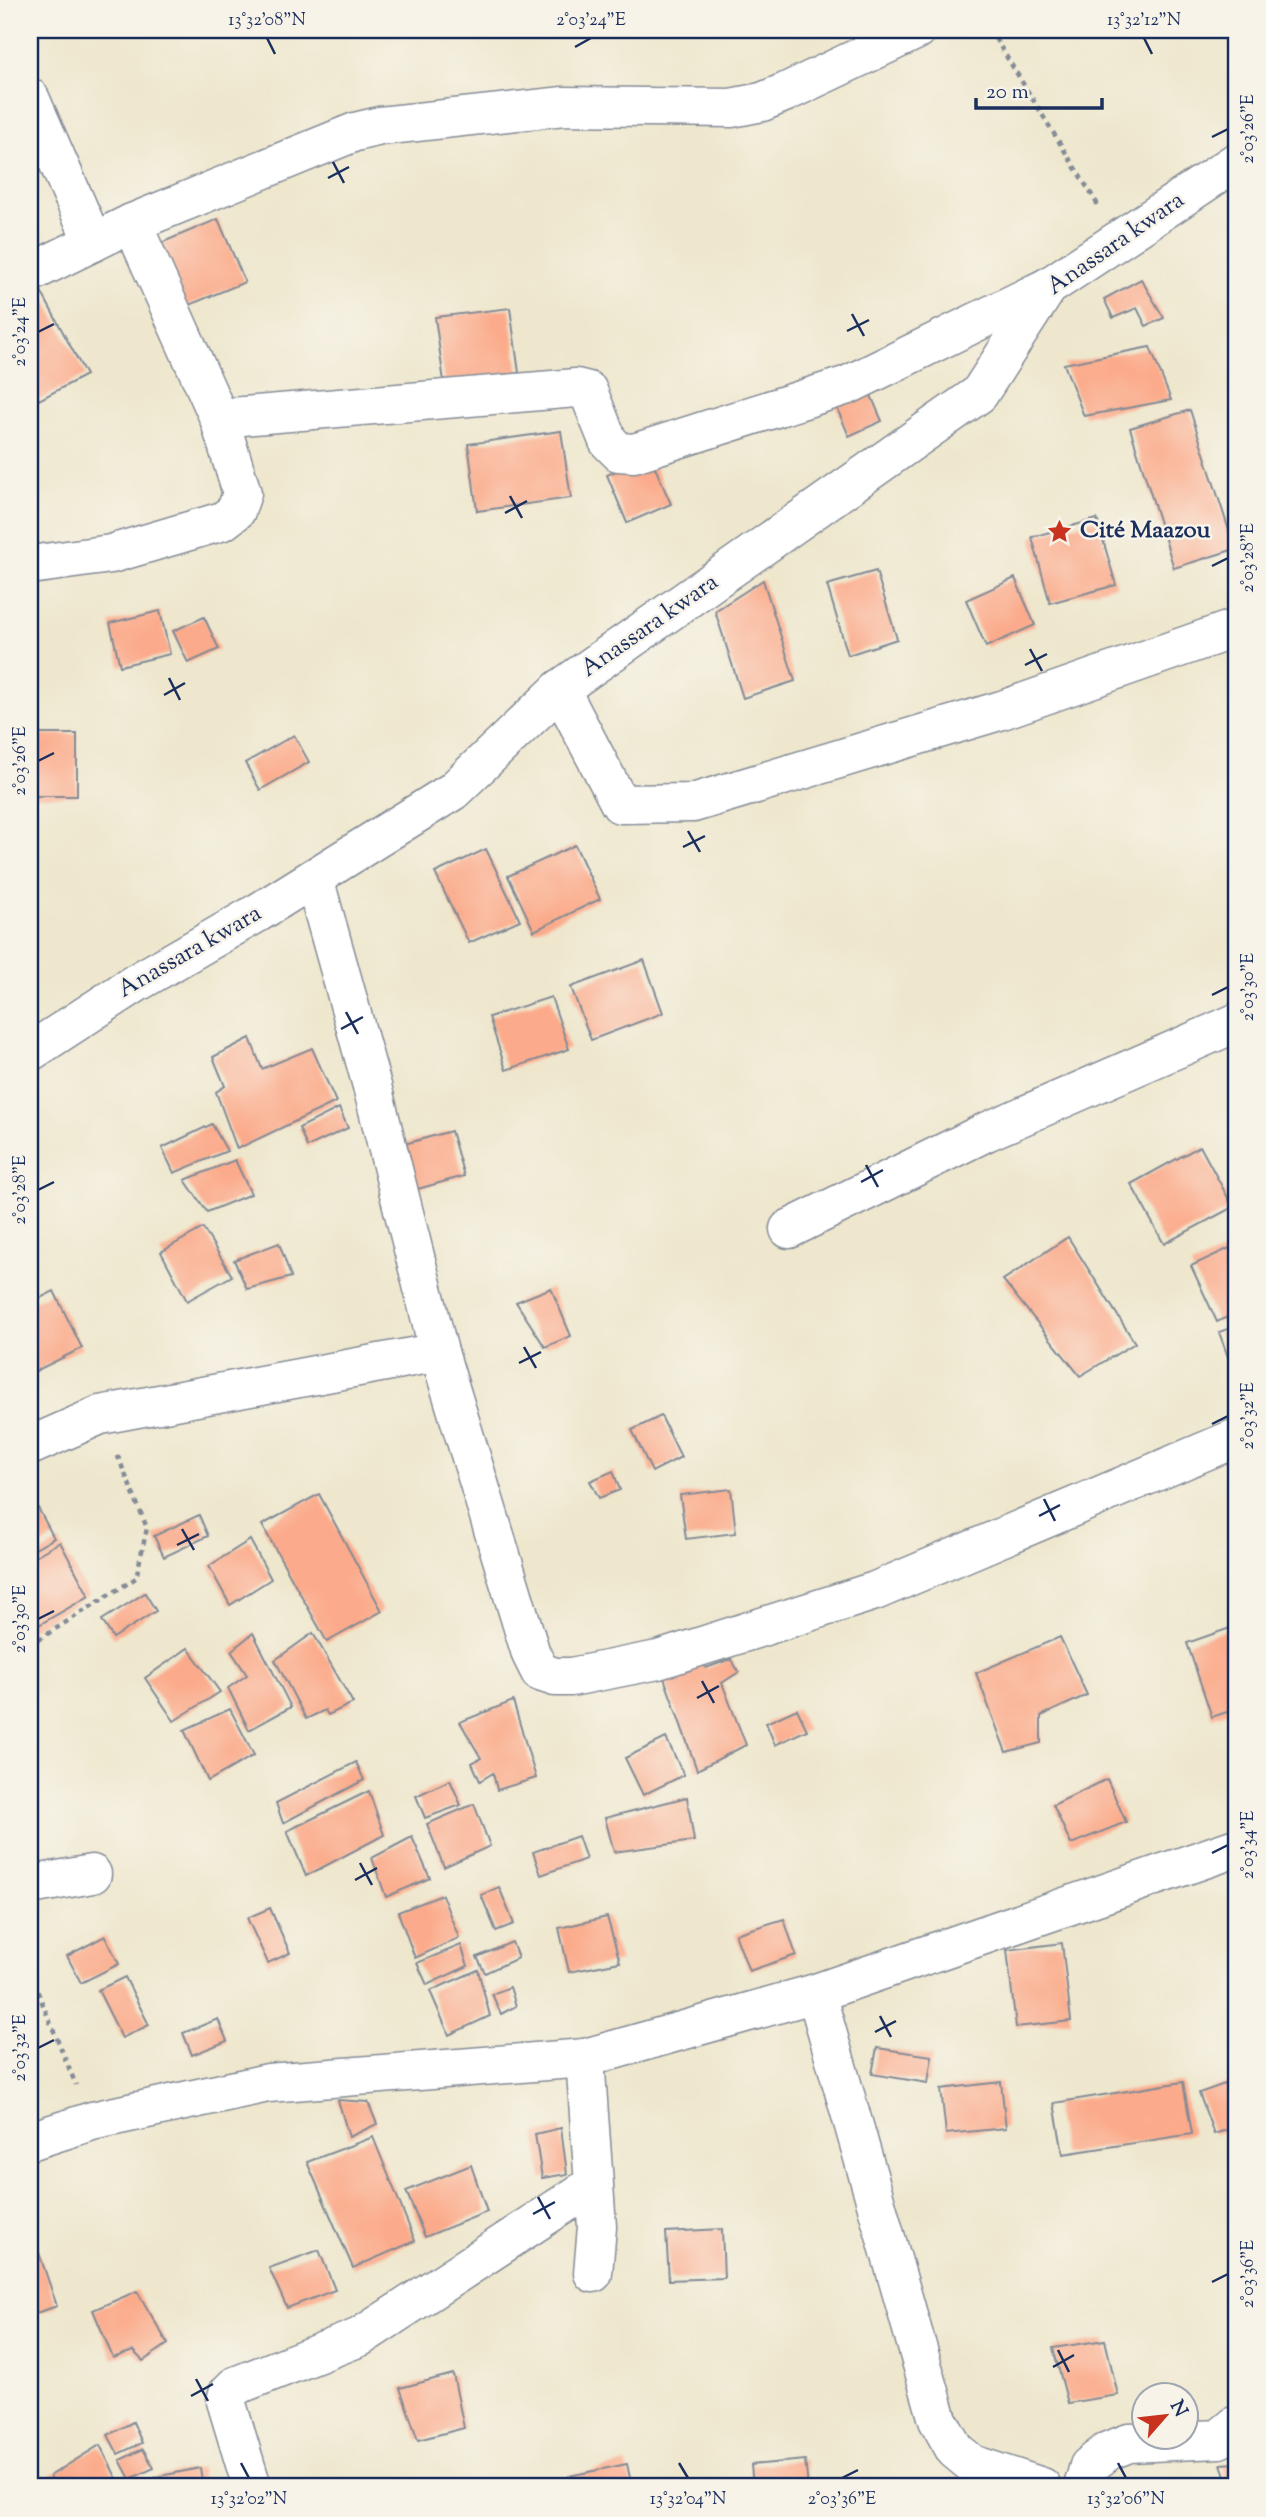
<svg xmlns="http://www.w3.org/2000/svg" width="1266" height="2517" font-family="'Sorts Mill Goudy',serif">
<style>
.building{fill:#fbab8b}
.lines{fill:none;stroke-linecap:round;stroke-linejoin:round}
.minor-casing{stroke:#848b96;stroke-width:41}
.path{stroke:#848b96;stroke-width:4.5;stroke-dasharray:5 5;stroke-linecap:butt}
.minor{stroke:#fff;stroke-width:38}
.ticks{fill:none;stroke:#1b2f5e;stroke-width:2.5}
.labels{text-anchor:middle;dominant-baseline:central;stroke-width:5;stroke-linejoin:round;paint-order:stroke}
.street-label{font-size:24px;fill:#1b2f5e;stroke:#f7f3e8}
.poi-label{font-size:24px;font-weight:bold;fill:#1b2f5e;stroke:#f7f3e8;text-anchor:start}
.neatline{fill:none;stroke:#1b2f5e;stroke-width:2.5}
.ticks-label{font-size:18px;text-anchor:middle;fill:#1b2f5e}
</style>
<rect width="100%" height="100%" fill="#f7f3e8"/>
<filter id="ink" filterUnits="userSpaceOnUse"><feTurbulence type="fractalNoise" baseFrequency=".0143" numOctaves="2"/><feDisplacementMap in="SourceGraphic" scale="14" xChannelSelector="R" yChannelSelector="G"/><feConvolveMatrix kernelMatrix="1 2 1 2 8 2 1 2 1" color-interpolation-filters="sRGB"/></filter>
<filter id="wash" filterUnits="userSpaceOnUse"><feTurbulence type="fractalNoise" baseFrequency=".00686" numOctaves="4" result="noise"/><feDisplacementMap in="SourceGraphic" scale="28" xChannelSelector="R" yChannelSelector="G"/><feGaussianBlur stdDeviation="1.57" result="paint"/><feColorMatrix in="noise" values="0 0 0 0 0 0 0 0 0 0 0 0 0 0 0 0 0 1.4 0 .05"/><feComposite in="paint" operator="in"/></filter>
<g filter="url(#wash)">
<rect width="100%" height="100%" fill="#eee7cd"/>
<g id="blocks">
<!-- building -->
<g class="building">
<polygon points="218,219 245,282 182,308 156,245"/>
<polygon points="1141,279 1164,318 1146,326 1137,308 1113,318 1104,299"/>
<polygon points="35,280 86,375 39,400 30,383 30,283"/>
<polygon points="510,308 519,373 444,382 435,317"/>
<polygon points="1150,347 1171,400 1084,416 1064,364"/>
<polygon points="866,384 882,421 849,436 833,399"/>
<polygon points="1190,410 1235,549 1174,568 1130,428"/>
<polygon points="561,431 571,498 477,511 468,444"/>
<polygon points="650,456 671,504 627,523 607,475"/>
<polygon points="1097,519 1116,585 1050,603 1032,537"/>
<polygon points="876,571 897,639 848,655 827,585"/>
<polygon points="1015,578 1035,625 986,647 966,600"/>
<polygon points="763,580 795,681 743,698 715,611"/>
<polygon points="160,611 170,654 120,666 110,623"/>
<polygon points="204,617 219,649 188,663 173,631"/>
<rect x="30" y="734" width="47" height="62"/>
<polygon points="294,735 309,762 260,790 245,763"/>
<polygon points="575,845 600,899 534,931 508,876"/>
<polygon points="486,849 520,920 469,943 435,873"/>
<polygon points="644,960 663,1013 591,1040 571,987"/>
<polygon points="551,997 569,1049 506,1070 489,1017"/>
<polygon points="250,1038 262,1069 312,1048 336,1102 237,1149 216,1092 225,1086 213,1057"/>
<polygon points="339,1108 348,1128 307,1147 299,1128"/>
<polygon points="212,1124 227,1151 174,1173 162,1148"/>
<polygon points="451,1131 464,1176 414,1190 401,1145"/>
<polygon points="1200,1146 1233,1207 1164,1244 1131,1184"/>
<polygon points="235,1160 251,1194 207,1212 185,1180"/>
<polygon points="203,1228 232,1276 187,1301 161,1252"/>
<polygon points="1068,1237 1135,1343 1080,1376 1003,1280"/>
<polygon points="279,1243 291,1277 247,1289 234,1260"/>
<polygon points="1236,1245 1236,1313 1217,1322 1191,1266"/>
<polygon points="551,1288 571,1336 545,1347 516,1302"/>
<polygon points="54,1291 82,1348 30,1374 30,1303"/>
<polygon points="1236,1326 1236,1379 1219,1332"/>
<polygon points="661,1416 681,1457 652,1472 632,1430"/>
<polygon points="613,1471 620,1490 599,1498 590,1481"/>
<polygon points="731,1489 736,1533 686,1539 680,1495"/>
<polygon points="30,1493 54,1538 30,1552"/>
<polygon points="319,1494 382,1611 327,1642 262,1525"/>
<polygon points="199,1515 208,1536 164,1557 154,1536"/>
<polygon points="250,1540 271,1579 230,1605 209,1566"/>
<polygon points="60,1542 89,1596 30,1630 30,1559"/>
<polygon points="145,1593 156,1611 113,1638 102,1620"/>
<polygon points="1236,1626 1236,1709 1212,1717 1187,1643"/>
<polygon points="253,1633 291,1707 249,1730 228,1688 247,1675 231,1651"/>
<polygon points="313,1633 353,1703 328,1715 325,1710 306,1719 275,1660"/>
<polygon points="1060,1637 1087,1695 1041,1716 1041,1743 1006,1752 976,1673"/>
<polygon points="188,1648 220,1692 174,1721 145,1678"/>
<polygon points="700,1658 706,1668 731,1659 739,1672 722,1683 746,1745 697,1770 663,1675"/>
<polygon points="513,1701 536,1778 497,1790 493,1773 480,1781 472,1763 481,1758 460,1722"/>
<polygon points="230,1709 254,1755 208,1781 184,1730"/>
<polygon points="797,1709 807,1730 775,1745 766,1723"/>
<polygon points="666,1738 684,1775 643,1795 625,1758"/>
<polygon points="356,1762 364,1780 283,1823 276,1803"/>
<polygon points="1107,1779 1126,1822 1071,1844 1053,1805"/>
<polygon points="450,1780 461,1805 425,1818 416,1796"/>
<polygon points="369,1791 384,1835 306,1876 287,1831"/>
<polygon points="687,1797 694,1841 614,1852 605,1818"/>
<polygon points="474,1804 490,1846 444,1867 427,1824"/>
<polygon points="578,1836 586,1859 541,1875 533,1852"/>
<polygon points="412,1837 430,1878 386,1897 372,1858"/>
<polygon points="499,1887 514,1924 496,1931 481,1895"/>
<polygon points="442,1895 459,1938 415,1958 398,1912"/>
<polygon points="270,1908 290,1953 268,1963 247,1918"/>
<polygon points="607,1917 620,1962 569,1972 559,1928"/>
<polygon points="784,1919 796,1955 749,1971 735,1934"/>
<polygon points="105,1936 119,1964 81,1983 67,1956"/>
<polygon points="512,1942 518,1958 485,1973 477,1957"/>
<polygon points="1062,1943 1071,2021 1016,2027 1007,1950"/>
<polygon points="461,1945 468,1966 427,1985 417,1963"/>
<polygon points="478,1970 490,2016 449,2035 430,1991"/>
<polygon points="125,1977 149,2025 122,2038 98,1990"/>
<polygon points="510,1987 516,2006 501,2014 492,1994"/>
<polygon points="218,2019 227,2041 192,2055 183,2033"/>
<polygon points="877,2048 932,2056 928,2083 872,2074"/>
<polygon points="1236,2080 1236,2127 1214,2134 1199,2093"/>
<polygon points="1001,2082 1006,2128 946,2134 941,2089"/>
<polygon points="1183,2082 1192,2134 1063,2154 1054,2103"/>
<polygon points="338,2100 368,2102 377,2124 349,2137"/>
<polygon points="561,2128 567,2174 542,2178 535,2134"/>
<polygon points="373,2137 415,2241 353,2268 307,2162"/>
<polygon points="471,2165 487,2212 425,2237 406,2191"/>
<polygon points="722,2229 724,2278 669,2280 666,2232"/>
<polygon points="37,2247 57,2306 30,2315 30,2249"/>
<polygon points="319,2250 335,2290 287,2308 269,2268"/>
<polygon points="137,2291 168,2344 143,2361 133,2351 113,2358 93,2310"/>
<polygon points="1105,2340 1118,2395 1068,2403 1053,2348"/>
<polygon points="453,2374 464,2428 418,2440 400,2388"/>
<polygon points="133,2422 142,2443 118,2454 108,2435"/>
<polygon points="100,2445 121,2487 55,2487 50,2476"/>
<polygon points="143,2449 154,2468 130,2479 120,2460"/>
<polygon points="805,2460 808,2487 753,2487 751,2465"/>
<polygon points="1236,2463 1236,2487 1229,2487 1221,2464"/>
<polygon points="627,2464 632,2487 571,2487 569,2476"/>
<polygon points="200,2468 203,2487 158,2487 156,2477"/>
</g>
</g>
</g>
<g filter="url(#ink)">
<use href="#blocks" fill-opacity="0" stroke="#848b96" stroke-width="2"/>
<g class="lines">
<defs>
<g id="minor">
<polyline points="30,98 93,242"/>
<polyline points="30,273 132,223 355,132 380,126 564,106 731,108 762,102 786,92 917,30"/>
<polyline points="219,418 576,388 588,391 608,441 619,452 634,453 848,385 1048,287"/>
<polyline points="30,565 111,554 223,521 236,511 242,493 219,418 132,223"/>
<polyline points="560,689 620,804 693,803 1002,710 1236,628"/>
<polyline points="314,878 372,1086 439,1352 531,1654 540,1672 555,1677 571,1677 658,1660 875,1591 1236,1438"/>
<polyline points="30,1052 136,983 259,912 453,791 560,689 979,394 1048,287 1236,162"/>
<polyline points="789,1229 986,1132 1236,1023"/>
<polyline points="30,1446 100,1415 439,1352"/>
<polyline points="30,1885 92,1874"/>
<polyline points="816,1993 938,2420 955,2450 972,2464 1042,2487"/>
<polyline points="585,2058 597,2227 593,2273"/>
<polyline points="30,2141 92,2121 268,2083 585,2058 816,1993 1236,1848"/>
<polyline points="252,2487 226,2401 228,2393 235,2386 360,2337 593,2185"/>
<polyline points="1083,2487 1089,2466 1108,2451 1129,2443 1219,2439 1236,2425"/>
</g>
</defs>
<!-- minor casing -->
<use href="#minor" class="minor-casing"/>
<!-- path -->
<g class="path">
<polyline points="990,30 1098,205"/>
<polyline points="30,1645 136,1578 147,1528 117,1454"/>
<polyline points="30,1973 76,2085"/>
</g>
<!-- minor -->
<use href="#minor" class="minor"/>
</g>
</g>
<!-- ticks -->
<path class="ticks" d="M267,38l8,16M1144,38l8,16M575,47l16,-9M1212,137l16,-8M333,162l11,21M328,178l21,-11M852,314l12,22M847,331l22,-11M38,332l16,-8M510,496l12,22M505,513l22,-12M1212,566l16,-8M1030,649l12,22M1025,665l22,-11M169,678l11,22M164,695l21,-12M38,761l16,-8M688,831l12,21M683,847l22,-11M1212,995l16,-8M346,1012l12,22M341,1029l22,-12M866,1165l12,22M861,1182l22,-12M38,1190l16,-8M524,1347l12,21M519,1363l22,-11M1212,1424l16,-8M1044,1499l11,22M1039,1516l21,-11M182,1529l12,21M177,1545l22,-11M38,1619l16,-8M702,1681l12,22M697,1698l22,-12M1212,1853l16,-8M360,1863l12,22M355,1880l22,-12M880,2016l11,21M875,2032l21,-11M38,2048l16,-8M538,2197l12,22M533,2214l22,-12M1212,2282l16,-8M1058,2350l11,22M1053,2367l21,-12M196,2379l12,22M191,2396l22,-12M241,2463l8,15M679,2463l9,15M1118,2463l8,15M842,2478l16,-8"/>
<!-- icons -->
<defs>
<symbol id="sight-bare" viewBox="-9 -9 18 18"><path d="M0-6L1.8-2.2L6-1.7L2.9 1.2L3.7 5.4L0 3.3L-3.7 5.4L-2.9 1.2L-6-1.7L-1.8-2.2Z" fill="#c8321e" stroke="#f7f3e8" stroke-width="2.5" paint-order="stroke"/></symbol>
</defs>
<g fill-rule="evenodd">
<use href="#sight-bare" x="1042" y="514" width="35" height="35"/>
</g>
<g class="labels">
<!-- street labels -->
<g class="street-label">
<text transform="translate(1116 244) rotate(-35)">Anassara kwara</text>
<text transform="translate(650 626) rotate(-35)">Anassara kwara</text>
<text transform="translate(190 952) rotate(-30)">Anassara kwara</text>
</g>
<!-- poi labels -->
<g class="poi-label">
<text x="1080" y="531">Cité Maazou</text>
</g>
</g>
<!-- margin -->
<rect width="1266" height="2517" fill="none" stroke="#f7f3e8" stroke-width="77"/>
<!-- north arrow -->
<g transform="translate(1165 2416) rotate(62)"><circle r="33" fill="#f7f3e8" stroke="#9fa5b1" stroke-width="2"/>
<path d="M0-5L12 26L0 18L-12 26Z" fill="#c8321e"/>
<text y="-10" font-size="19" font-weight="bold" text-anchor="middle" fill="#1b2f5e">N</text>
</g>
<!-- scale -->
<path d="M976 98v10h126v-10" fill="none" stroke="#1b2f5e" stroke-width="3.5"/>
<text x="986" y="98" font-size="21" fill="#1b2f5e" stroke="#f7f3e8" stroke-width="5" paint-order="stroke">20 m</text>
<rect x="38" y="38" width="1190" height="2440" class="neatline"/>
<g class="ticks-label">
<text x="267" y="25">13°32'08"N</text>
<text x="591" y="25">2°03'24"E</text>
<text x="1144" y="25">13°32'12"N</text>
<text transform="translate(1247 129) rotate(-90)" y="6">2°03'26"E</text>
<text transform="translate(19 332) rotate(-90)" y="6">2°03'24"E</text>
<text transform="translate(1247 558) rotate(-90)" y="6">2°03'28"E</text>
<text transform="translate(19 761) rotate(-90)" y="6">2°03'26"E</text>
<text transform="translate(1247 987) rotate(-90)" y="6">2°03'30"E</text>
<text transform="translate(19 1190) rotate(-90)" y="6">2°03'28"E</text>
<text transform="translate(1247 1416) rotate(-90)" y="6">2°03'32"E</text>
<text transform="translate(19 1619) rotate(-90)" y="6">2°03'30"E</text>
<text transform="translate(1247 1845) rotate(-90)" y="6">2°03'34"E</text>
<text transform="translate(19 2048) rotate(-90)" y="6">2°03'32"E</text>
<text transform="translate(1247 2274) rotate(-90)" y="6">2°03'36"E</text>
<text x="249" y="2504">13°32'02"N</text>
<text x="688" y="2504">13°32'04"N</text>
<text x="842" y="2504">2°03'36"E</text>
<text x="1126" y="2504">13°32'06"N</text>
</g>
</svg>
